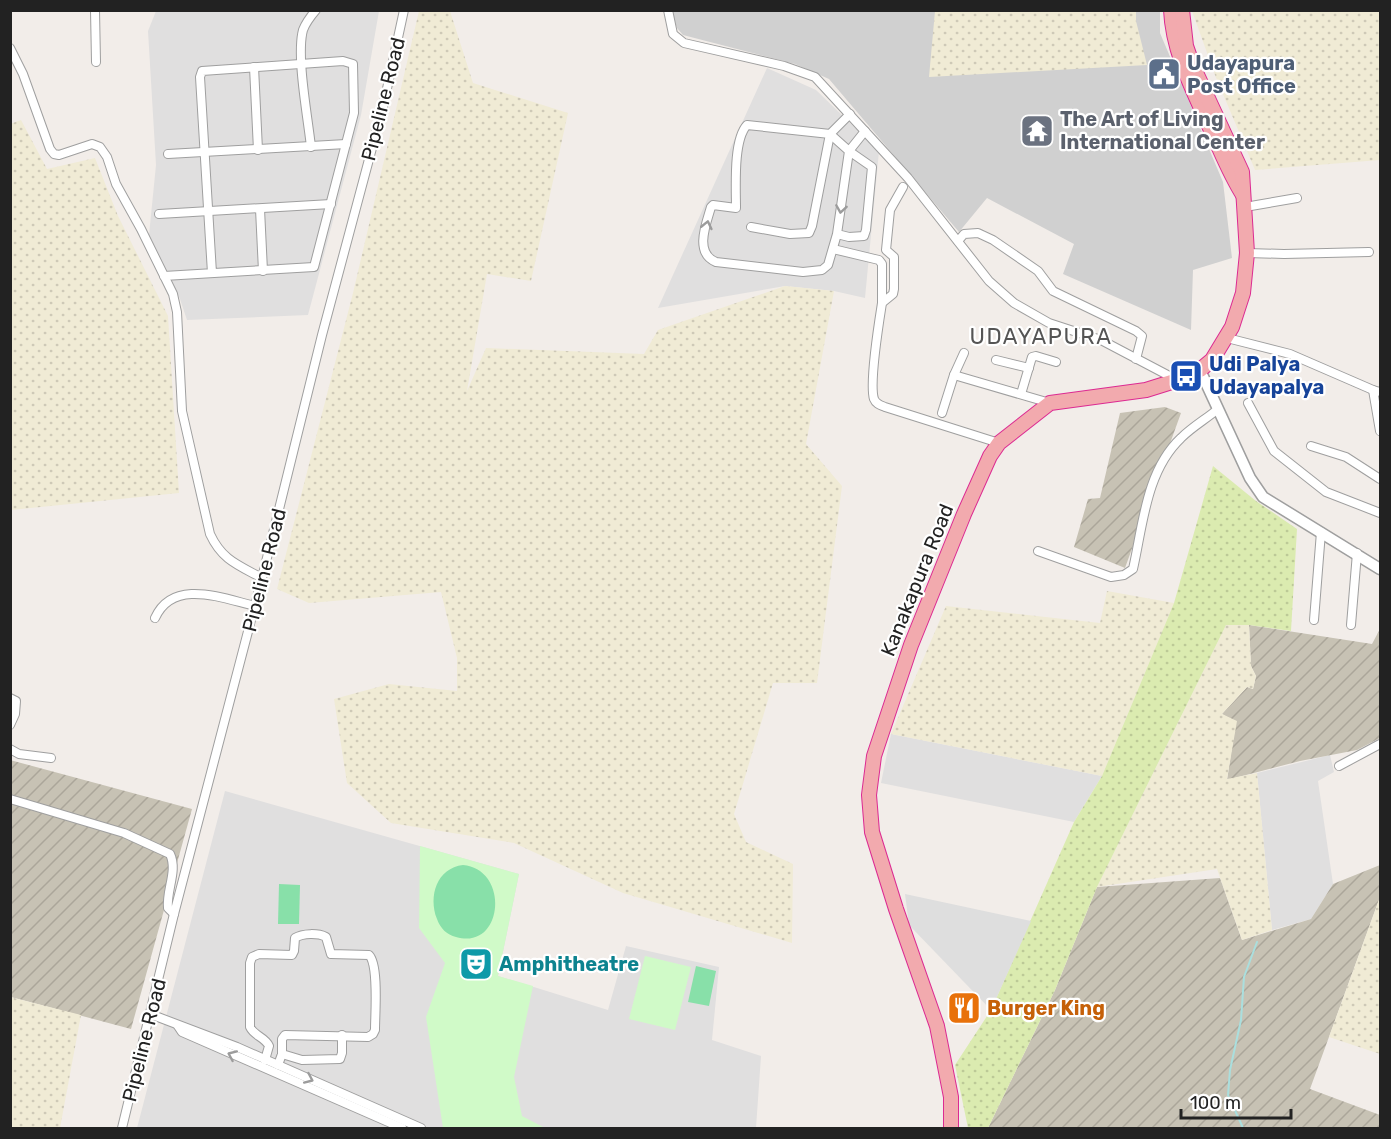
<svg xmlns="http://www.w3.org/2000/svg" width="1391" height="1139" font-family="Rubik,sans-serif">
<style>
.residential{fill:#e0dfdf}
.religious{fill:#d0d0d0}
.construction{fill:url(#construction-furrows)}
.farmland{fill:url(#farmland-dots)}
.grass{fill:url(#grass-dots)}
.park{fill:#d0fac8}
.pitch{fill:#88e0a9}
.parking{fill:#dedede}
.lines{fill:none;stroke-linecap:round;stroke-linejoin:round}
.stream{stroke:#aadfde;stroke-width:2}
.minor-casing{stroke:#9f9f9f;stroke-width:10}
.tertiary-casing{stroke:#9f9f9f;stroke-width:13}
.trunk-casing{stroke:#dc2a92;stroke-width:16}
.minor{stroke:#fff;stroke-width:8}
.tertiary{stroke:#fff;stroke-width:10}
.trunk{stroke:#f2aaae;stroke-width:14}
.oneway{stroke:#9c9c9c}
.labels{text-anchor:middle;dominant-baseline:central;stroke-width:4.5;stroke-linejoin:round;paint-order:stroke}
.service-label{font-size:20px;font-weight:bold;fill:#4e5e75;stroke:#fff;text-anchor:start}
.street-label{font-size:20px;fill:#222;stroke:#fff}
.worship-label{font-size:20px;font-weight:bold;fill:#5b616d;stroke:#fff;text-anchor:start}
.transit-label{font-size:20px;font-weight:bold;fill:#164399;stroke:#fff;text-anchor:start}
.culture-label{font-size:20px;font-weight:bold;fill:#0d838f;stroke:#fff;text-anchor:start}
.food-label{font-size:20px;font-weight:bold;fill:#c56008;stroke:#fff;text-anchor:start}
.quarter-label{font-size:22px;letter-spacing:1.5px;fill:#555;stroke:#fff}
</style>
<defs>
<pattern id="construction-furrows" width="10" height="10" patternUnits="userSpaceOnUse" patternTransform="scale(1.5)"><rect width="10" height="10" fill="#c7c2b4"/><path d="M-1 1l2-2M0 10L10 0M9 11l2-2" fill="none" stroke="#aba69a"/></pattern>
<pattern id="farmland-dots" width="8" height="8" patternUnits="userSpaceOnUse" patternTransform="scale(1.5)"><rect width="8" height="8" fill="#f0ebd5"/><path d="M2 2h.1M6 6h.1" fill="none" stroke="#cec9b7" stroke-width="1.8" stroke-linecap="round"/></pattern>
<pattern id="grass-dots" width="8" height="8" patternUnits="userSpaceOnUse" patternTransform="scale(1.5)"><rect width="8" height="8" fill="#dbebb0"/><path d="M2 2h.1M6 6h.1" fill="none" stroke="#bcc997" stroke-width="1.8" stroke-linecap="round"/></pattern>
</defs>
<rect width="100%" height="100%" fill="#f2ede9"/>
<!-- residential -->
<g class="residential">
<polygon points="156,11 379,11 361,115 308,315 187,320 180,299 149,235 156,165 148,31"/>
<polygon points="767,68 816,90 879,151 865,298 834,291 785,286 658,308"/>
<polygon points="891,734 1102,776 1074,822 881,783"/>
<polygon points="1330,755 1334,772 1318,781 1333,884 1311,919 1272,930 1257,773"/>
<polygon points="225,791 519,874 498,976 608,1010 626,946 719,967 712,1040 761,1056 756,1128 137,1128"/>
</g>
<!-- religious -->
<polygon class="religious" points="671,11 1160,11 1160,33 1223,182 1232,258 1193,270 1191,330 1063,274 1074,244 987,198 959,232 829,79 795,64 683,35 677,28"/>
<!-- construction -->
<g class="construction">
<polygon points="1165,407 1181,413 1125,568 1074,547 1088,499 1100,498 1120,413"/>
<polygon points="1249,625 1372,644 1380,629 1380,738 1357,750 1300,761 1227,780 1236,722 1222,714 1247,687 1253,689 1256,676 1251,666"/>
<polygon points="10,760 192,809 131,1029 11,997"/>
<polygon points="1380,865 1380,897 1310,1089 1380,1115 1380,1128 988,1128 1055,990 1097,887 1220,878 1242,940 1311,919 1333,884"/>
</g>
<!-- farmland -->
<g class="farmland">
<polygon points="419,11 450,11 473,83 568,113 531,281 487,274 467,391 486,348 644,354 658,330 785,286 834,291 806,444 842,486 817,683 773,683 734,814 746,842 793,864 792,943 623,893 514,843 391,823 347,783 334,699 389,684 457,691 457,658 441,592 309,603 277,589 353,293"/>
<polygon points="935,11 1136,11 1136,21 1147,65 929,77"/>
<polygon points="1192,11 1380,11 1380,160 1255,170 1215,75"/>
<polygon points="21,120 47,169 95,158 118,216 168,316 179,493 11,510 10,124"/>
<polygon points="1107,591 1174,603 1102,776 891,734 946,606 1100,623"/>
<polygon points="1226,625 1249,625 1251,666 1256,676 1253,689 1247,687 1222,714 1237,721 1227,779 1257,773 1272,930 1242,940 1217,869 1097,887"/>
<polygon points="1380,897 1380,1054 1329,1037"/>
<polygon points="10,997 81,1015 60,1128 11,1128"/>
</g>
<!-- grass -->
<polygon class="grass" points="1213,466 1256,501 1297,529 1291,631 1249,625 1226,625 1097,887 1055,990 988,1128 968,1128 955,1065 991,1010 1074,822 1102,776 1174,603"/>
<!-- park -->
<g class="park">
<polygon points="420,846 519,874 498,976 533,986 514,1077 522,1116 545,1128 443,1128 426,1017 445,963 419,928"/>
<polygon points="645,956 691,967 675,1030 629,1019"/>
</g>
<!-- pitch -->
<g class="pitch">
<path d="M463,865c47,4 41,86 -7,72 -9,-2 -16,-9 -19,-18 -9,-23 0,-51 26,-54z"/>
<polygon points="279,884 300,885 299,924 278,924"/>
<polygon points="696,966 716,971 709,1006 688,1002"/>
</g>
<!-- parking -->
<polygon class="parking" points="905,894 1031,921 991,1010 909,925"/>
<g class="lines">
<!-- stream -->
<polyline class="stream" points="1243,1128 1228,1095 1230,1070 1241,1020 1244,977 1257,942"/>
<defs>
<g id="minor">
<polyline points="95,10 96,62"/>
<polyline points="668,10 673,34 684,43 784,66 815,77 908,178 989,281 1014,303 1049,323 1101,340 1177,380"/>
<path d="M10,48l13,26 27,75 4,5 5,1 33,-11 8,3 7,10 9,27 25,45 32,65 4,18 5,99 28,123c12,26 28,31 52,44"/>
<polyline points="254,67 258,150"/>
<path d="M311,147c-3,-29 -15,-91 -8,-117 3,-8 7,-13 13,-20"/>
<polyline points="168,154 346,144"/>
<path d="M903,187l-13,23 -4,40 8,7v32l-1,5 -11,9c-3,19 -13,80 -8,96 2,5 6,6 11,8l114,36"/>
<polyline points="1245,207 1297,198"/>
<polyline points="260,209 263,271"/>
<polyline points="159,214 331,204"/>
<polyline points="751,227 790,234 809,233 812,226 830,134 850,114"/>
<path d="M837,234l12,3 15,-1 2,-6 6,-63 -23,-16 -19,-17 -83,-9c-14,15 -11,62 -11,83l-23,-3 -2,2c-5,17 -17,46 5,55l87,10 19,-2 6,-5 9,-31 12,-83 16,-20"/>
<polyline points="958,241 964,234 978,233 993,240 1038,271 1053,291 1136,331 1142,336 1136,359"/>
<polyline points="833,249 879,260 882,264 882,303"/>
<polyline points="1247,253 1284,254 1369,252"/>
<polyline points="164,276 314,267 354,113 353,64 343,61 202,71 200,77 212,273"/>
<polyline points="1227,338 1290,354 1373,390"/>
<polyline points="996,360 1029,368"/>
<polyline points="954,375 1050,403"/>
<polyline points="1380,392 1373,390 1380,431"/>
<polyline points="1021,394 1032,357 1036,356 1056,362"/>
<polyline points="1248,403 1274,451 1326,492 1380,513"/>
<polyline points="942,413 954,375 964,353"/>
<polyline points="1311,446 1346,457 1380,479"/>
<path d="M1038,551l73,26 13,-2 9,-6c10,-44 13,-98 48,-131 11,-11 25,-19 37,-29"/>
<path d="M155,618c18,-40 66,-20 100,-12"/>
<polyline points="1314,620 1321,532"/>
<polyline points="1351,625 1357,553"/>
<polyline points="10,698 16,701 15,714 10,725"/>
<polyline points="10,749 19,754 51,758"/>
<polyline points="1339,766 1380,744"/>
<path d="M10,799l114,34 46,21c8,17 -4,36 -2,54l6,6"/>
<polyline points="150,1014 237,1047 421,1128"/>
<polyline points="178,1026 182,1032 402,1128"/>
<polyline points="282,1054 302,1060 340,1059 342,1053 342,1035"/>
<path d="M265,1060l4,-14c-4,-9 -15,-10 -19,-19v-64l2,-6 7,-3 33,1 2,-4 1,-13c8,-5 23,-5 31,-1l5,17 38,1c10,10 6,59 6,75l-2,4 -5,3 -83,-2 -3,4v15l-4,11"/>
<polyline points="122,1128 174,914 262,578 322,335 383,107 404,10"/>
</g>
<polyline id="tertiary" points="1200,370 1250,478 1263,497 1380,569"/>
<g id="trunk">
<path d="M1171,10c2,43 22,80 39,118 11,23 19,45 33,67"/>
<polyline points="951,1128 951,1097 937,1026 896,909 872,832 869,795 874,756 911,645 964,514 990,456 999,443 1050,403 1146,390 1178,380 1200,370 1212,360 1232,327 1243,293 1247,253 1242,172 1193,66 1186,46 1182,10"/>
</g>
</defs>
<!-- minor casing -->
<use href="#minor" class="minor-casing"/>
<!-- tertiary casing -->
<use href="#tertiary" class="tertiary-casing"/>
<!-- trunk casing -->
<use href="#trunk" class="trunk-casing"/>
<!-- minor -->
<use href="#minor" class="minor"/>
<!-- tertiary -->
<use href="#tertiary" class="tertiary"/>
<!-- trunk -->
<use href="#trunk" class="trunk"/>
</g>
<!-- one-way arrows -->
<defs><path id="oneway-chevron" d="M-2-3.5L2.5 0L-2 3.5" fill="none" stroke-width="1.6" stroke-linecap="round" stroke-linejoin="round" transform="scale(1.5)"/></defs>
<g class="oneway">
<use href="#oneway-chevron" transform="translate(841 209) rotate(99)"/>
<use href="#oneway-chevron" transform="translate(707 225) rotate(-77)"/>
<use href="#oneway-chevron" transform="translate(232 1055) rotate(-156)"/>
<use href="#oneway-chevron" transform="translate(309 1079) rotate(24)"/>
</g>
<!-- icons -->
<defs>
<symbol id="civic-square" viewBox="-11 -11 22 22"><rect x="-9" y="-9" width="18" height="18" rx="4" fill="#5c6f8a" stroke="#fff"/><path d="M-.6-6.5H3V-4.5H.6V-3L4-1V1h2V6H-6V1h2V-1L-.6-3ZM-1.2 2.5V6h2.4V2.5Z" fill="#fff"/></symbol>
<symbol id="temple-square" viewBox="-11 -11 22 22"><rect x="-9" y="-9" width="18" height="18" rx="4" fill="#6b7280" stroke="#fff"/><path d="M0-6L5-2H3V0L6.5 2.5H4V6H1.5V3h-3V6H-4V2.5H-6.5L-3 0V-2H-5Z" fill="#fff"/></symbol>
<symbol id="bus-square" viewBox="-11 -11 22 22"><rect x="-9" y="-9" width="18" height="18" rx="4" fill="#1a4fb4" stroke="#fff"/><path d="M-5-6H5V4H4V6H2V4H-2V6H-4V4H-5ZM-3.5-4V0h7V-4ZM-3.5 1.2v1.5H-2V1.2ZM2 1.2v1.5H3.5V1.2Z" fill="#fff"/></symbol>
<symbol id="theatre-square" viewBox="-11 -11 22 22"><rect x="-9" y="-9" width="18" height="18" rx="4" fill="#0f9aa8" stroke="#fff"/><path d="M-5-5.5Q0-4 5-5.5V0Q5 5 0 6Q-5 5-5 0ZM-3.3-2.5H-1v1.5H-3.3ZM1-2.5H3.3v1.5H1ZM-2.8 1Q0 5.5 2.8 1Z" fill="#fff"/></symbol>
<symbol id="restaurant-square" viewBox="-11 -11 22 22"><rect x="-9" y="-9" width="18" height="18" rx="4" fill="#e8710a" stroke="#fff"/><path d="M-5-6h1v4h1v-4h1v4h1v-4h1v5L-1.5 .5V6h-2V.5L-5-1ZM5-6V6H3V1.5H1.5Q1.5-4 5-6Z" fill="#fff"/></symbol>
</defs>
<g fill-rule="evenodd">
<use href="#civic-square" x="1145" y="55" width="38" height="38"/>
<use href="#temple-square" x="1018" y="112" width="38" height="38"/>
<use href="#bus-square" x="1167" y="357" width="38" height="38"/>
<use href="#theatre-square" x="457" y="945" width="38" height="38"/>
<use href="#restaurant-square" x="945" y="989" width="38" height="38"/>
</g>
<g class="labels">
<!-- service labels -->
<g class="service-label">
<text x="1187" y="63">Udayapura<tspan x="1187" dy="23">Post Office</tspan></text>
</g>
<!-- street labels -->
<g class="street-label">
<text transform="translate(383 99) rotate(-76)">Pipeline Road</text>
<text transform="translate(264 570) rotate(-76)">Pipeline Road</text>
<text transform="translate(917 580) rotate(-68)">Kanakapura Road</text>
<text transform="translate(144 1040) rotate(-76)">Pipeline Road</text>
</g>
<!-- worship labels -->
<g class="worship-label">
<text x="1060" y="119">The Art of Living<tspan x="1060" dy="23">International Center</tspan></text>
</g>
<!-- transit labels -->
<g class="transit-label">
<text x="1209" y="364">Udi Palya<tspan x="1209" dy="23">Udayapalya</tspan></text>
</g>
<!-- culture labels -->
<g class="culture-label">
<text x="499" y="964">Amphitheatre</text>
</g>
<!-- food labels -->
<g class="food-label">
<text x="987" y="1008">Burger King</text>
</g>
<!-- quarter labels -->
<g class="quarter-label">
<text x="1041" y="336">UDAYAPURA</text>
</g>
</g>
<!-- border -->
<rect width="1391" height="1139" fill="none" stroke="#222222" stroke-width="24"/>
<!-- scale -->
<path d="M1181 1109v9h110v-9" fill="none" stroke="#222222" stroke-width="3"/>
<text x="1190" y="1109" font-size="18" fill="#222222" stroke="#ffffff" stroke-width="4.5" paint-order="stroke">100 m</text>
</svg>
